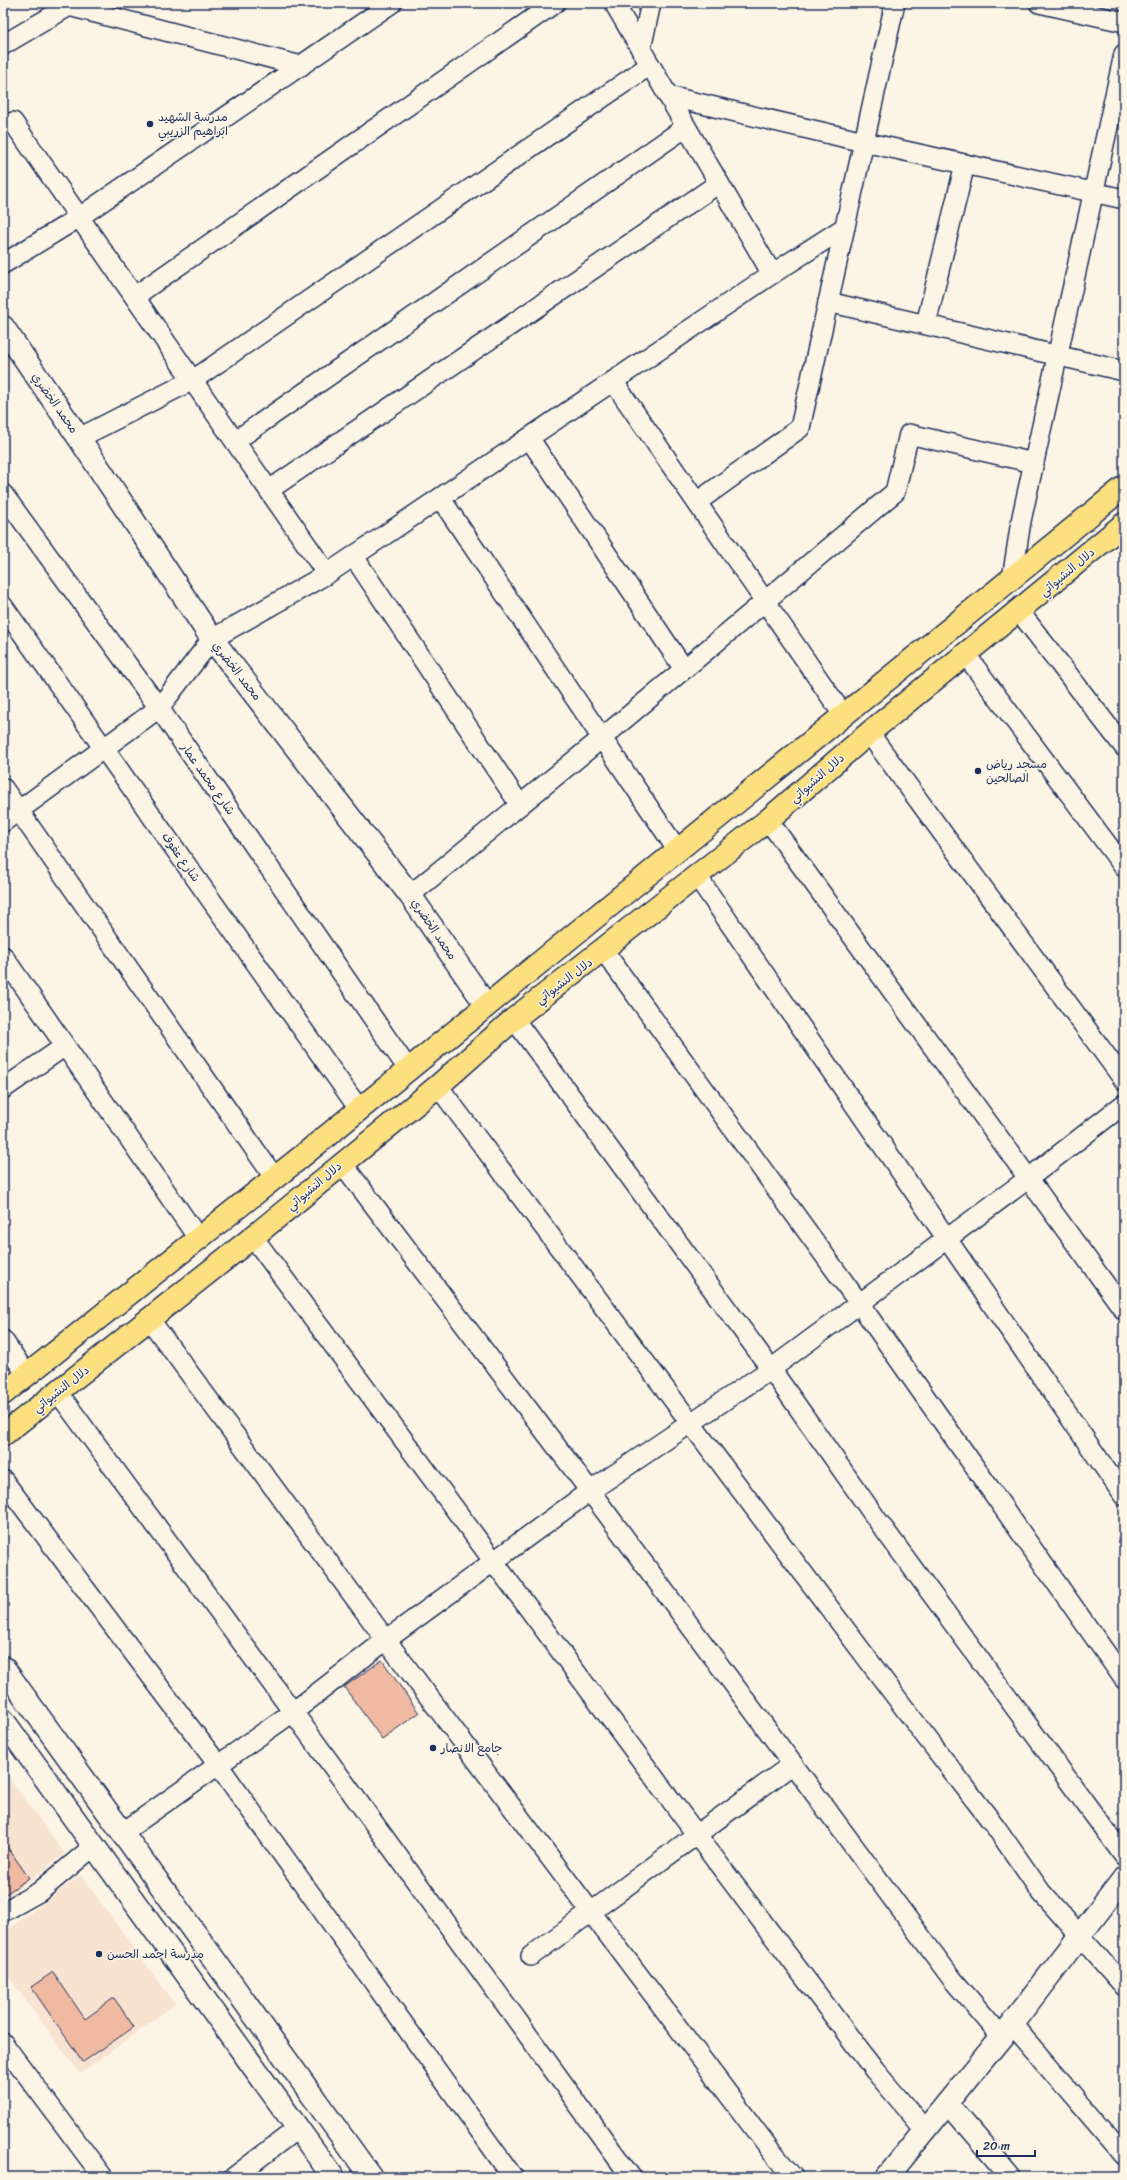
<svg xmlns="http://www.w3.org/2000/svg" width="1127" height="2180" font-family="Sriracha,'Playpen Sans Arabic',sans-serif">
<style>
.built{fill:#f8e3d1}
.building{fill:#efb9a2;stroke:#1b2f5e}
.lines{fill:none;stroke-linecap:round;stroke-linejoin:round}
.minor-casing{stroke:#1b2f5e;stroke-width:22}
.tertiary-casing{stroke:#1b2f5e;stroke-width:25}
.primary-casing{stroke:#1b2f5e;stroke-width:25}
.minor{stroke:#fcf5e5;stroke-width:19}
.tertiary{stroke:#fcf5e5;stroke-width:22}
.primary{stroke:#fce080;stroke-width:22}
.poi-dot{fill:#1b2f5e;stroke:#fcf5e5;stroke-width:1.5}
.labels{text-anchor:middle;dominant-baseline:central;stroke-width:3;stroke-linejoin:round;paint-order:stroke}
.poi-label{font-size:12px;fill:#1b2f5e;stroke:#fcf5e5;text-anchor:start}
.street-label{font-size:12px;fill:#1b2f5e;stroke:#fcf5e5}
</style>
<rect width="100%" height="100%" fill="#fcf5e5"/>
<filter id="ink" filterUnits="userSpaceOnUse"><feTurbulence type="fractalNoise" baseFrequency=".025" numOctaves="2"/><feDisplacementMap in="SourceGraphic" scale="8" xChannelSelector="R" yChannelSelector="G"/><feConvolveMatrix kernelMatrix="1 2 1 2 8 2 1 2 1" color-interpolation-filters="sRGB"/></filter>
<g filter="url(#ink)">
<!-- built -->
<g class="built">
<polygon points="3,1770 65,1854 3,1900"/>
<polygon points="81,1875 175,2004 80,2074 3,1969 3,1933"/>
</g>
<!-- building -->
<g class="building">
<polygon points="382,1660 419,1713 382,1739 344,1687"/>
<polygon points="6,1845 29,1878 3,1896 3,1847"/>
<polygon points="53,1972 85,2019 114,1998 134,2027 83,2062 31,1987"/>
</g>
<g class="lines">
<defs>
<g id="minor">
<polyline points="614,3 772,274"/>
<polyline points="1039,3 1124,22"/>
<polyline points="69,6 301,66"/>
<polyline points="3,45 69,6 71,3"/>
<polyline points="641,49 651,3"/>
<polyline points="668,96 864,142 1124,199"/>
<polyline points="13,122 327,574"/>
<polyline points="3,264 78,218 392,3"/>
<polyline points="135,296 555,3"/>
<polyline points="828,302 1124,371"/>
<polyline points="926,324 965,164"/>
<polyline points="613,381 844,716"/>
<polyline points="79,438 193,380 650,65"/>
<polyline points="529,438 684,669"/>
<polyline points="235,441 686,127"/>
<polyline points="269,490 719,183"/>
<polyline points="3,494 159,708 408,1069"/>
<polyline points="441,499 678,851"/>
<polyline points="697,502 800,428 895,3"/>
<polyline points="354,557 520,805"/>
<polyline points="1012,579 1021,521 1124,54"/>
<polyline points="3,606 359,1109"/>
<polyline points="1019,611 1124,747"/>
<polyline points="966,655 1124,867"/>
<polyline points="869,733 1124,1080"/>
<polyline points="3,788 274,1177"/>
<polyline points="768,820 1124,1310"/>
<polyline points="3,822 159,708 212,639 327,574 772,274 845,227"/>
<polyline points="697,876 1124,1496"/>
<polyline points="410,895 602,738 895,492 909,434 1034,463"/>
<polyline points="604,951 859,1303 1124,1679"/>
<polyline points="3,956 198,1238"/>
<polyline points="514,1019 771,1369 878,1521 1124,1856"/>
<polyline points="438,1086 923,1733 995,1826 1041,1892 1124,1986"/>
<polyline points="3,1089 65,1046"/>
<polyline points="342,1163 590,1491 953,1980 1002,2037"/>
<polyline points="253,1237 696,1834 875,2071 925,2130"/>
<polyline points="150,1320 386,1640 771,2151 793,2177"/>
<polyline points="3,1340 27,1375"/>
<polyline points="57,1391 293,1712 631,2177"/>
<polyline points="3,1480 219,1766 513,2177"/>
<polyline points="122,1833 293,1712 386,1640 590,1491 771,1369 1029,1178 1124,1104"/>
<polyline points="3,1912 39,1892 94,1846"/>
<polyline points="531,1956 793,1764"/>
<polyline points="1012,2024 1124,2155"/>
<polyline points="3,2043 103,2177"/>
<polyline points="948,2103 1011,2177"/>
<polyline points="234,2177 298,2128"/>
</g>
<g id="tertiary">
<polyline points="3,327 79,438 212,639 410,895 486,1005"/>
<polyline points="3,1667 371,2177"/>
<polyline points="3,1720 333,2177"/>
<polyline points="887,2177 1012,2024 1124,1878"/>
</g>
<g id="primary">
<polyline points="3,1394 296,1161 1124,487"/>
<polyline points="3,1435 253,1237 438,1086 514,1019 768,820 869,733 1124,524"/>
</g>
</defs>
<!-- minor casing -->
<use href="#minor" class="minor-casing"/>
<!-- tertiary casing -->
<use href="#tertiary" class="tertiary-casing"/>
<!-- primary casing -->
<use href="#primary" class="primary-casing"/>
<!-- minor -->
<use href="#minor" class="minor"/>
<!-- tertiary -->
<use href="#tertiary" class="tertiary"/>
<!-- primary -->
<use href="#primary" class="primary"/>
</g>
</g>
<!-- markers -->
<g class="poi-dot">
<circle cx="150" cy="124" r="4"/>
<circle cx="978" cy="771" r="4"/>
<circle cx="433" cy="1748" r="4"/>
<circle cx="99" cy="1954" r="4"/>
</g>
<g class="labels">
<!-- poi labels -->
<g class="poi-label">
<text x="158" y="117">مدرسة الشهيد<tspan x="158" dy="14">ابراهيم الزريبي</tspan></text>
<text x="986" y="764">مسجد رياض<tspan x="986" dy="14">الصالحين</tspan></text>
<text x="441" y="1748">جامع الانصار</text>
<text x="107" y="1954">مدرسة احمد الحسن</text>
</g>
<!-- street labels -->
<g class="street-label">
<text transform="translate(55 403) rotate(55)">محمد الخضري</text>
<text transform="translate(1067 572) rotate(-40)">دلال النشيواتي</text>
<text transform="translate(237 671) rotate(52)">محمد الخضري</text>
<text transform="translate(817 778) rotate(-41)">دلال النشيواتي</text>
<text transform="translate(208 779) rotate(55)">شارع محمد عمار</text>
<text transform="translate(181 857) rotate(55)">شارع عفوف</text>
<text transform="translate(434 929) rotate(56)">محمد الخضري</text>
<text transform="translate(564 981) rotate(-37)">دلال النشيواتي</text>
<text transform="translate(314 1186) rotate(-40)">دلال النشيواتي</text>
<text transform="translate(61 1389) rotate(-38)">دلال النشيواتي</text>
</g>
</g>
<!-- margin -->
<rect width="1127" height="2180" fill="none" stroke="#fcf5e5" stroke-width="16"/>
<rect x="8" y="8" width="1111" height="2164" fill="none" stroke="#1b2f5e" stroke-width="1.5" filter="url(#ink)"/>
<!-- scale -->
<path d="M977 2150v6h58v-6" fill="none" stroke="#1b2f5e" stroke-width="2"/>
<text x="983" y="2150" font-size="12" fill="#1b2f5e" stroke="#fcf5e5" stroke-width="3" paint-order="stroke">20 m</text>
</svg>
